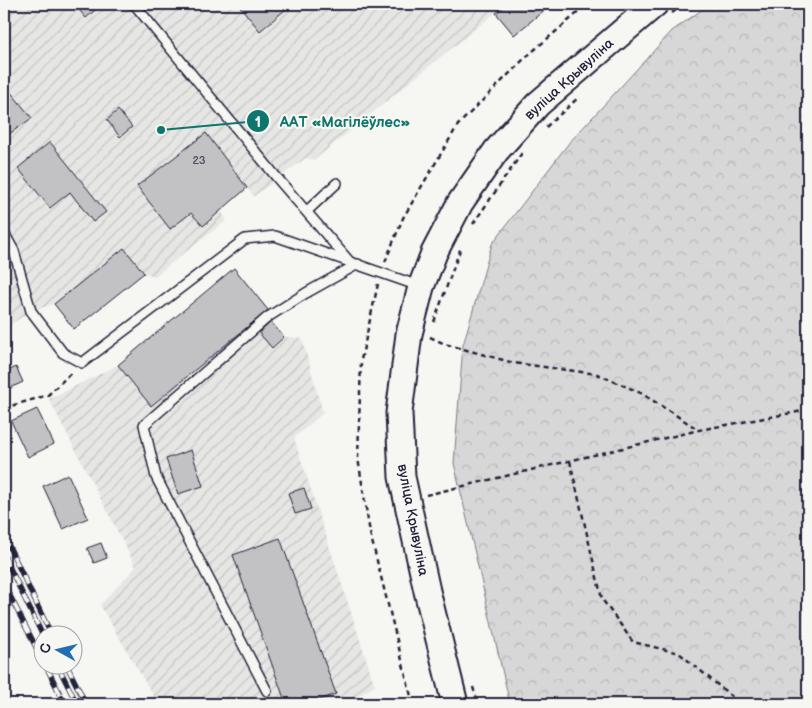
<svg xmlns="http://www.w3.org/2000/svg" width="812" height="708" font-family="'Balsamiq Sans',sans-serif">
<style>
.industrial{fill:url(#industrial-furrows)}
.forest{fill:url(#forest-crowns);stroke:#7c7c89}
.building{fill:#c2c2c4;stroke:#22223b}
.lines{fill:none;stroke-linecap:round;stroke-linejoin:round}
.service-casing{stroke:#22223b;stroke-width:12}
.secondary-casing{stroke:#22223b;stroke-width:29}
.path{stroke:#22223b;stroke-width:2.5;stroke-dasharray:5 4;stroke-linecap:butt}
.service{stroke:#f6f6f2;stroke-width:9}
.secondary{stroke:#f6f6f2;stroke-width:25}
.rail-casing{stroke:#22223b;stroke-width:5.5}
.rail{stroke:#f6f6f2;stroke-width:4;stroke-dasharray:11;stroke-linecap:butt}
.labels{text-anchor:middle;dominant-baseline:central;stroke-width:4.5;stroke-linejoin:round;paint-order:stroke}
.number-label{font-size:11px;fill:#4a4a5d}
.street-label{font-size:14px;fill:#22223b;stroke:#f6f6f2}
.leader{fill:none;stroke:#0f766e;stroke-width:2}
.callout-dot{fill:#0f766e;stroke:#f6f6f2;stroke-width:2}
.mark-label{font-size:15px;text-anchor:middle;font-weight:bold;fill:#fff}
.callout-label{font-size:15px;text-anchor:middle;font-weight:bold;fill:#0f766e;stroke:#f6f6f2;stroke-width:4.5;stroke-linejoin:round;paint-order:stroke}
</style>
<defs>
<pattern id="industrial-furrows" width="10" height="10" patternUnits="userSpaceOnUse" patternTransform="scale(1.25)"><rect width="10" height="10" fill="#e6e6e4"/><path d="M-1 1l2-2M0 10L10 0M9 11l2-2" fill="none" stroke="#c5c5c4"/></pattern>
<pattern id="forest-crowns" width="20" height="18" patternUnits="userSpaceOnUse" patternTransform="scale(1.25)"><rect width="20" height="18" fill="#d7d7d7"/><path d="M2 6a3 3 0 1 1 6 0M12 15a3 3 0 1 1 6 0" fill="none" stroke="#b8b8b9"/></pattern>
</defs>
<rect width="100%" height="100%" fill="#f6f6f2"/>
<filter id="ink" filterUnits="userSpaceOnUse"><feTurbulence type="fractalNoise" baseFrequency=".02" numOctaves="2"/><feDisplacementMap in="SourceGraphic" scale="10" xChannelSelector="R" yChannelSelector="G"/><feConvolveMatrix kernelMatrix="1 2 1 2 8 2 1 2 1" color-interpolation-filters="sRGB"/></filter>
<g filter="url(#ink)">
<!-- industrial -->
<g class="industrial">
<polygon points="4,4 552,4 514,35 495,13 314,160 306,158 254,196 247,188 220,210 227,220 155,276 144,273 74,329 54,304 31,311 4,329"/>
<polygon points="234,268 269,311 265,314 284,337 302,338 323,413 294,438 375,686 345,704 158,704 100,605 136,567 49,399 118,365"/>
</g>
<!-- forest -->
<polygon class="forest" points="710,4 808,4 808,704 510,704 454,463 463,345 492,244 568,144 672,31"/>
<!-- building -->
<g class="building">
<polygon points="74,4 102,4 86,18"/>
<polygon points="238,4 292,4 260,31"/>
<polygon points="507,4 552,4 514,35 496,13"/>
<polygon points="4,84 32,118 9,134 4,128"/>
<polygon points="118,110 132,127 120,137 107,120"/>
<polygon points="206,133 247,188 203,226 191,213 170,229 137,186"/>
<polygon points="50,142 106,212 93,222 70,192 50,208 18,168"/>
<polygon points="124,248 144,273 74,329 54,304"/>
<polygon points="234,268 268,310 151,406 118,365"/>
<polygon points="271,322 284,337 272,348 259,333"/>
<polygon points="16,367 23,382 10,388 4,373"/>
<polygon points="37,409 54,444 28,457 11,421"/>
<polygon points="191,450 203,486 178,494 166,459"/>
<polygon points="68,474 88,518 63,529 43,486"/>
<polygon points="304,488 311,509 295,514 288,493"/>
<polygon points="280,538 336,694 308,704 286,704 233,555"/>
<polygon points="101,543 107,558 94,563 87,548"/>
</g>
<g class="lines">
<defs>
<g id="service">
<polyline points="134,4 278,179 349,261"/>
<polyline points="307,211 337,183"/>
<polyline points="4,233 14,251 31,311 63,353 82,363 245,239 275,236 419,286"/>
<polyline points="267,691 156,477 144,425 268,317 306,293 358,264"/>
</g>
<polyline id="secondary" points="455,704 427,591 402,477 399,413 409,334 421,287 434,253 460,203 496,151 538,104 655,4"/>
</defs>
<!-- service casing -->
<use href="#service" class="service-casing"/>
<!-- secondary casing -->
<use href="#secondary" class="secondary-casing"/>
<!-- path -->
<g class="path">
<polyline points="672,13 684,4"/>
<polyline points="546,127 579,97"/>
<polyline points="473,224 522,153"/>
<polyline points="385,262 403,218 458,125 526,57 588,4"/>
<polyline points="378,284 361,360 358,458 370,533 413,704"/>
<polyline points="434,322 461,247"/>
<polyline points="430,337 445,344 514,363 597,374 641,393 699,430"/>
<polyline points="4,408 48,395 73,371"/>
<polyline points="570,461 602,599 633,642 679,653 741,704"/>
<polyline points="426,495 699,430 808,410"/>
<polyline points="473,687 478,704"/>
<polyline points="789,704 808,700"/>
</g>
<!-- service -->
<use href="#service" class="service"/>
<!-- secondary -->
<use href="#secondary" class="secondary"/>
<defs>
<g id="rail">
<polyline points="4,536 52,636"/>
<polyline points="4,556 43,636"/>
<polyline points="4,584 42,659"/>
<polyline points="46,666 65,704"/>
<polyline points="58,666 77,704"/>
<polyline points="67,666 86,704"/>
</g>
</defs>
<!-- rail casing -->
<use href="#rail" class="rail-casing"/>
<!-- rail -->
<use href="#rail" class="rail"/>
</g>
</g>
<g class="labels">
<!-- number labels -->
<g class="number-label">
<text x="199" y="160">23</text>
</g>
<!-- street labels -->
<g class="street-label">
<text transform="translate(569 79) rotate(-42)">вуліца Крывуліна</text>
<text transform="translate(413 520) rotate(79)">вуліца Крывуліна</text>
</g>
</g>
<!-- callouts -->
<path class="leader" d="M161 130L258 121"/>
<g class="callout-dot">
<circle cx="161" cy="130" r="5"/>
<circle cx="258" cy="121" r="12"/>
</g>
<g class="mark-label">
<text x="258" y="127">1</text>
</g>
<g class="callout-label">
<text x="345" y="127">ААТ «Магілёўлес»</text>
</g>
<!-- margin -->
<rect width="812" height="708" fill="none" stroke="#f6f6f2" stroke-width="20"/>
<rect x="10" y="10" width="792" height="688" fill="none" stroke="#22223b" stroke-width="2" filter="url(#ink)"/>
<!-- north arrow -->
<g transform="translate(58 650) rotate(278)"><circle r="24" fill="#f6f6f2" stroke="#a1a1a9"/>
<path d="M0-4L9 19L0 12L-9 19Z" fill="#1f6fb2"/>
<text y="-8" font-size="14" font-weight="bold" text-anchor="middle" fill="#22223b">С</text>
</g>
</svg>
